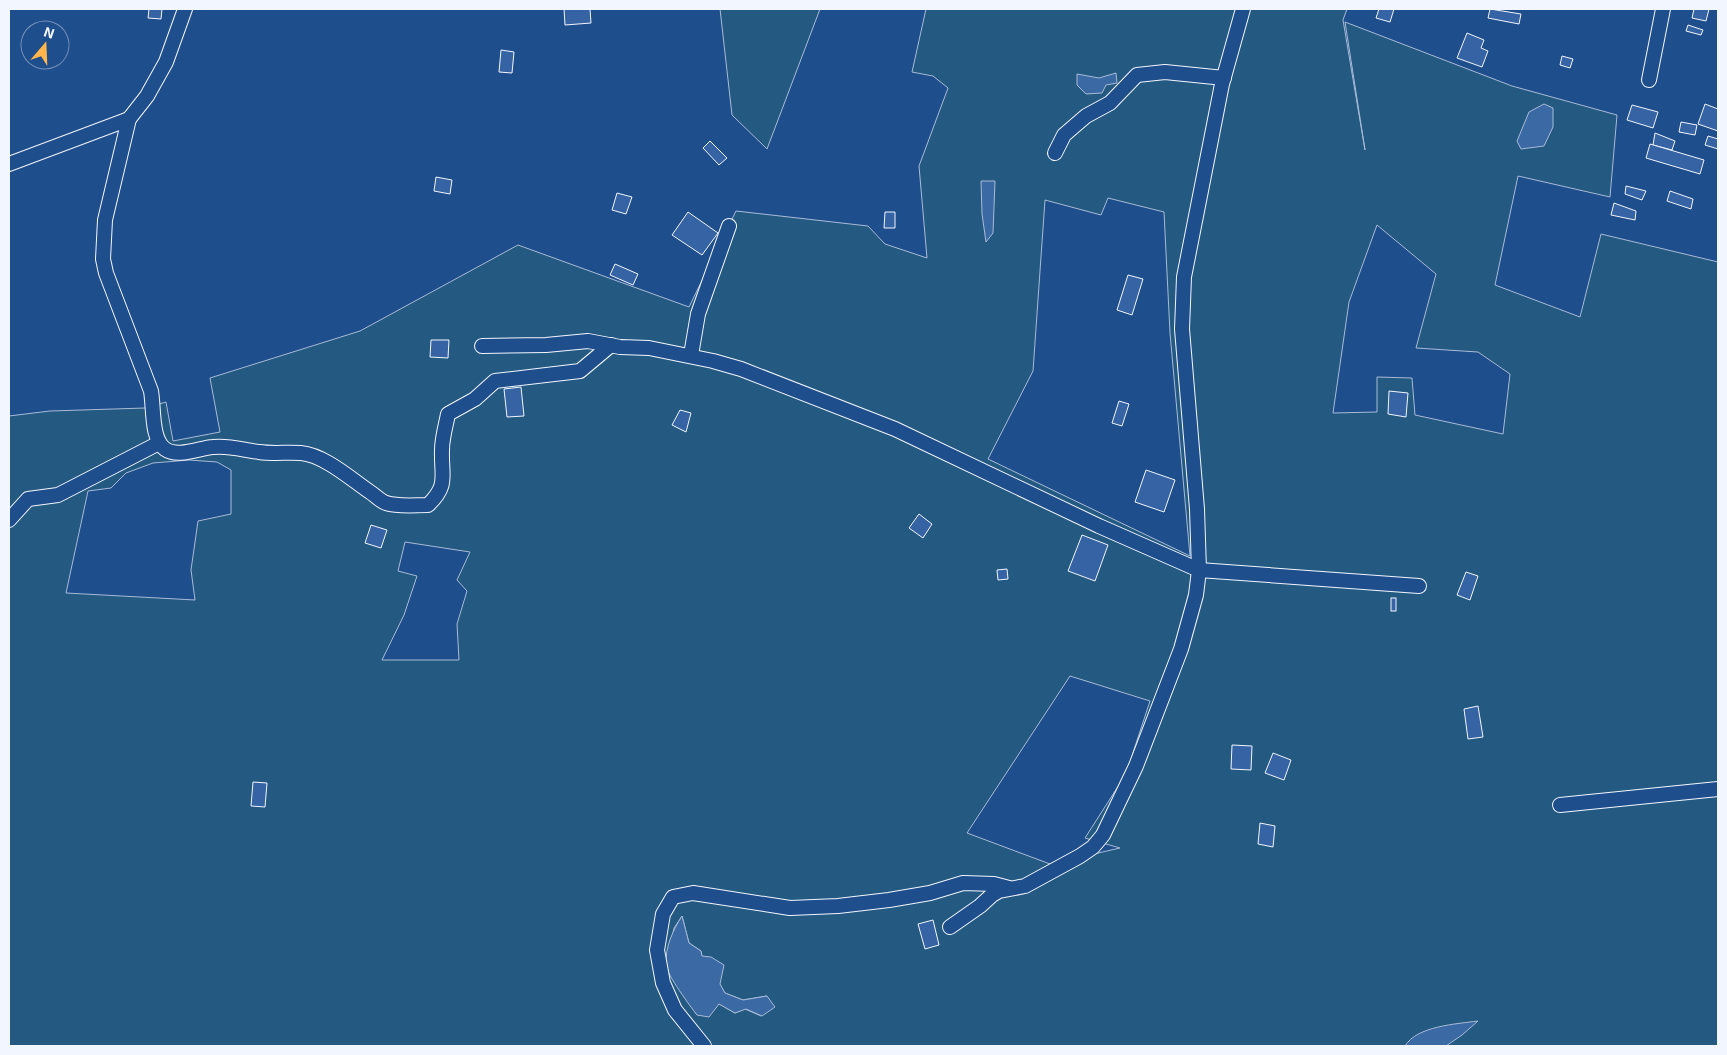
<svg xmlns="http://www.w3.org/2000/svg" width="1727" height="1055" font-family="'Exo 2',sans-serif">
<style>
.green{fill:#245a82;stroke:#a8bbd7;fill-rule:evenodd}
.water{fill:#3b69a3;stroke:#a8bbd7}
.building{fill:#3563a3;stroke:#f2f6ff}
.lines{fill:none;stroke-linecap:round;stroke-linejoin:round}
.street-casing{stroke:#f2f6ff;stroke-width:16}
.street{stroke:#1f4e8c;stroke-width:14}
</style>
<rect width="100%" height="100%" fill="#1f4e8c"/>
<!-- green -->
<g class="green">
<polygon points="720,9 820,9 767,149 732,115"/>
<path d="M926,9h421l-4,11 22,130 -20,-128 167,64 105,29 -7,82 -92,-21 -23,109 85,32 21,-83 117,28v784h-1709v-630l41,-5 95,-3 21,-6 7,39 47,-9 -10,-54 150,-47 158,-86 171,62 47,-96 132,15 17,18 42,14 -8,-92 29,-78 -15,-12 -21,-4zM1108,198l56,14 6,121 20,223 -202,-97 45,-88 12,-171 56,15zM1377,225l59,49 -20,74 62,4 32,22 -7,60 -88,-19 -3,-37 -35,-1v35l-44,1 16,-111zM189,460l28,2 14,8v44l-33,7 -7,49 4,30 -129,-7 22,-102 23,-3 15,-15 27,-10zM405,542l65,10 -13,28 10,11 -10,33 2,36h-77l22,-45 13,-39 -19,-5zM1070,676l80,25 -24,73 -41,64 35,10 -70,16 -83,-31zM682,916l7,27 12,8 1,6 23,36 18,7 24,-4 -6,20 -16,-7 -10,4 -16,-9 -22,11 -11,-16 -20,-33 8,-38z"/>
</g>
<!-- water -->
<g class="water">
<polygon points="1116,73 1117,83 1106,85 1102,93 1086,94 1077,85 1077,74 1099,78"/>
<polygon points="1544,104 1553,108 1553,127 1544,146 1521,149 1517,141 1529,112"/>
<polygon points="981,181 995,181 993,233 986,242 982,214"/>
<path d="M682,916l7,27 12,8 1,5 9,1 13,8 -4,19 5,9 18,7 24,-4 8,11 -13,9 -16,-7 -11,4 -16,-9 -10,13 -12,-2c-7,-9 -30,-40 -31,-50 -1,-18 7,-35 16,-49z"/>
<path d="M1478,1021l-16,14 -16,11h-41c12,-20 51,-22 73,-25z"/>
</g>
<!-- building -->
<g class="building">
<polygon points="149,9 162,9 161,19 148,18"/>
<polygon points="564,9 590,9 591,23 565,25"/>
<polygon points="1379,9 1394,9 1390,22 1376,18"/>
<polygon points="1490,9 1521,14 1519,24 1488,18"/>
<polygon points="1694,9 1709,9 1706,21 1692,18"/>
<polygon points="1688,25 1703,30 1701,35 1686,31"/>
<polygon points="1467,33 1484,40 1481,48 1488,51 1482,67 1457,58"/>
<polygon points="501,50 514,52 512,73 499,72"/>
<polygon points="1562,56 1573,59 1570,68 1560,65"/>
<polygon points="1705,104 1718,109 1718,131 1698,124"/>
<polygon points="1632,105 1658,112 1653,128 1627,120"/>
<polygon points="1681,122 1697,125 1695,135 1679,132"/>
<polygon points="1655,133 1675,141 1672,150 1653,145"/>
<polygon points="1708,136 1718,139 1718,149 1705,145"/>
<polygon points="710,141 727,158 719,165 703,148"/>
<polygon points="1650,144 1704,160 1700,174 1646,158"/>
<polygon points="436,177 452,180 450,194 434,191"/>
<polygon points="1626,186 1646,191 1642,200 1625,194"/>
<polygon points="1670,191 1693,199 1691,209 1667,201"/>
<polygon points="617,193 632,197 626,214 612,210"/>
<polygon points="1614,203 1636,211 1635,220 1611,215"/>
<polygon points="688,212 718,233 702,255 672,235"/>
<polygon points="885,212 895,212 895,228 884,228"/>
<polygon points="615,264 638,274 633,285 610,275"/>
<polygon points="1128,275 1143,279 1132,315 1117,310"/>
<polygon points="431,340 449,340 448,358 430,357"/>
<polygon points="521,387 524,416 507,417 504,389"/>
<polygon points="1389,391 1408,393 1406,417 1388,414"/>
<polygon points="1119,401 1129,404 1122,426 1112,423"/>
<polygon points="680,410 691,413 686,432 672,425"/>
<polygon points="1146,470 1175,480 1164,512 1135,502"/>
<polygon points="919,514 932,524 923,538 909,528"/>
<polygon points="371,525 387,530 381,548 365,543"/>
<polygon points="1082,535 1108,545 1095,581 1068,571"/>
<polygon points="1007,569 1008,579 998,580 997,570"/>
<polygon points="1466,572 1478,576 1470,600 1457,595"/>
<rect x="1391" y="598" width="5" height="13"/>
<polygon points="1478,706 1483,737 1468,739 1464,709"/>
<polygon points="1232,745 1252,746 1251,770 1231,769"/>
<polygon points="1273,753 1291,760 1284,780 1265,773"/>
<polygon points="253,782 267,783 265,807 251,806"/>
<polygon points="1260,823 1275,826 1273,847 1258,844"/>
<polygon points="933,920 939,945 925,949 918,924"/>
</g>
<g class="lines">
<defs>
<g id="street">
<path d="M185,9l-19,53 -19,34 -18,23 -24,101 -2,39 3,14 45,118c3,17 0,48 14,58 13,9 34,-1 48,-2 16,-2 30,3 46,5 14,2 28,0 42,1 23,2 50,26 69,39 5,3 10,9 16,11 13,4 28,2 42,2 21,-20 13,-29 14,-55 0,-12 4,-25 6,-36l27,-15 20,-18 85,-10 31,-26"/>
<polyline points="1649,80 1663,9"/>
<polyline points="1055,153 1064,135 1086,116 1110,103 1137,75 1165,72 1224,78"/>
<polyline points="9,164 129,119"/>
<polyline points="482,346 546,345 588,341 620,347 649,348 713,361 741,369 895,429 1099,526 1199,570 1419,586"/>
<polyline points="691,355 698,314 729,226"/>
<polyline points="9,520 28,499 58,495 159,443"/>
<polyline points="1560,805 1718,789"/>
<polyline points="950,927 980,906 992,895 999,891 1025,886 1080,856 1093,847 1103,835 1136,766 1181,649 1196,595 1199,570 1197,509 1182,329 1184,277 1222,84 1243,9"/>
<polyline points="704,1046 675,1010 663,983 657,950 663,914 673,897 693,893 790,908 838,906 889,900 930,893 963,883 994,884 1009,888"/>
</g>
</defs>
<!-- street casing -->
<use href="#street" class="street-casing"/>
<!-- street -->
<use href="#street" class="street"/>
</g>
<!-- border -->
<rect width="1727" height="1055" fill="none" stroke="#f2f6ff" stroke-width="20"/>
<!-- north arrow -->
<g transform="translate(45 45) rotate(19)"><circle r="24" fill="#1f4e8c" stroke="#7391ba"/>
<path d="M0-4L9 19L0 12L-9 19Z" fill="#ffb74d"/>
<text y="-8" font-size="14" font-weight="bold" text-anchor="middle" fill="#f2f6ff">N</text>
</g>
</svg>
